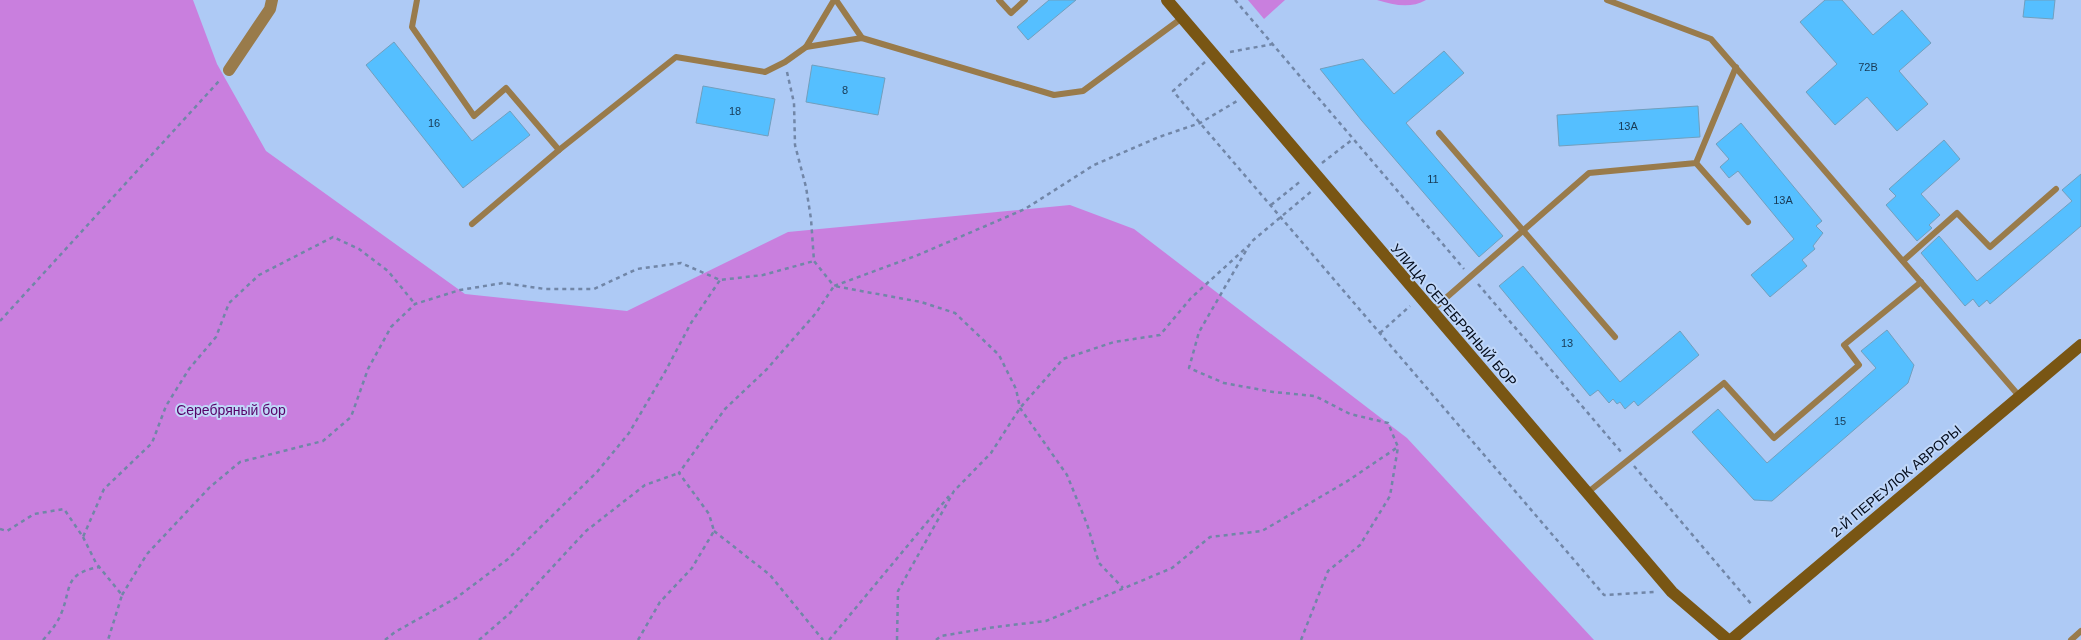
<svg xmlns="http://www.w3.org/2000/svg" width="2081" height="640" font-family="Helvetica,sans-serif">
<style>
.green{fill:#c97fde}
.building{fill:#55bfff;stroke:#719fbe}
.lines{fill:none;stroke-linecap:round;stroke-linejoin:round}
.path{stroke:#7186a7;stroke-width:2.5;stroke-dasharray:4 4;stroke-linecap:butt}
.lane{stroke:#997b4b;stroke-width:6}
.street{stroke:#997b4b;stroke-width:12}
.secondary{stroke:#795614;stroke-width:12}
.labels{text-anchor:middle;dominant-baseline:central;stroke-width:4;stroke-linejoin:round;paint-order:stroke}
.number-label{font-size:11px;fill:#183954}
.street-label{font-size:14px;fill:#040c1b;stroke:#c0d7f9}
.park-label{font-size:14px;fill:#560368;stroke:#c0d7f9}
</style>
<rect width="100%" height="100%" fill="#aecaf5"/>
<!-- green -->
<g class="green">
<polygon points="0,0 193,0 217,64 266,151 465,294 627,311 788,232 1070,205 1134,229 1407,438 1594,640 0,640"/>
<polygon points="1248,0 1285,0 1264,19"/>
<path d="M1377,0h49c-16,9 -32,5 -49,0z"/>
</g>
<!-- building -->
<g class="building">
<polygon points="1049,0 1076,0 1028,40 1017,27"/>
<polygon points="1825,0 1842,0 1873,35 1902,10 1931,43 1899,71 1928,104 1897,131 1867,97 1835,125 1806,92 1837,64 1800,22"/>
<polygon points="2025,0 2055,0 2053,19 2023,17"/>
<polygon points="394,42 472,141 510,111 530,135 463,188 366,65"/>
<polygon points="1444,51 1464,73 1406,123 1503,236 1479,257 1362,121 1320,69 1363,59 1394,94"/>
<polygon points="812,65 885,78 878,115 806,102"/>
<polygon points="703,86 775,99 768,136 696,123"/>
<polygon points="1698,106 1700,137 1559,146 1557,115"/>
<polygon points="1741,123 1822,221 1816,226 1823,233 1813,246 1815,249 1802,260 1807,266 1770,297 1751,275 1794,239 1738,171 1729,178 1720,167 1729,159 1716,144"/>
<polygon points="1944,140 1960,159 1921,194 1940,215 1929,225 1932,228 1917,241 1886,205 1896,196 1889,189"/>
<polygon points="2081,174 2081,226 1990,304 1987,300 1979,307 1973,299 1965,306 1921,253 1939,236 1977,281 2072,201 2062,190"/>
<polygon points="1523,266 1620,382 1680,331 1699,355 1638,406 1634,401 1625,409 1620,402 1617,404 1613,399 1609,403 1598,390 1590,396 1499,286"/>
<polygon points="1887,330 1914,365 1908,383 1772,501 1754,500 1692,432 1718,409 1767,463 1876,368 1861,351"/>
</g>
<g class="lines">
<!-- path -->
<g class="path">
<polyline points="1235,0 1464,269"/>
<polyline points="1230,52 1273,44"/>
<polyline points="1205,62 1173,91 1200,123 1604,595 1655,592"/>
<polyline points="787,72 794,103 795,145 806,187 811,219 814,261 834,286 918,255 1025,209 1094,165 1159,137 1200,123 1237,101"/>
<polyline points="1322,163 1353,139"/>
<polyline points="1271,205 1302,180"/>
<polyline points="1478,284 1622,453"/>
<polyline points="0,321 220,80"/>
<polyline points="1380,333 1410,306"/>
<polyline points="1634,466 1752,605"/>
<polyline points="0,529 7,531 34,514 64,509 83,537 104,489 152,443 166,406 189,369 216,337 229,303 259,275 333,237 359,249 388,271 415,304"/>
<polyline points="714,531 770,575 823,640"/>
<polyline points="83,537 96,563 122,595 108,640"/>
<polyline points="122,595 147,554 210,487 240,462 323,441 351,417 368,369 391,327 415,304 460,290 503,283 545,289 594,289 637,269 681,263 720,280 763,275 814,261"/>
<path d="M43,640c7,-8 14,-16 18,-26 11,-26 2,-40 38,-47"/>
<polyline points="385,640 395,632 456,598 508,559 597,472 629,433 665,372 691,323 720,280"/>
<polyline points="479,640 509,614 586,531 645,485 679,473"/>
<polyline points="638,640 660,602 692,568 714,531 709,514 679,473 725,409 767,369 816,313 834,286 921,302 955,313 999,355 1016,389 1020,408 1067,475 1087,524 1099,563 1123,588"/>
<polyline points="829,640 949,496"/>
<polyline points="897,640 898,591 954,491 991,453 1020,408 1063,359 1114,342 1160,335 1191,298 1248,246"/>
<polyline points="936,640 941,636 995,627 1046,621 1172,568 1210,537 1262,531 1346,482 1398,447"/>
<polyline points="1301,640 1328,571 1360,545 1390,496 1398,447 1388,423 1350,414 1315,396 1273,392 1224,383 1189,368 1199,332 1251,242 1313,190"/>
</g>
<!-- lane -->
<g class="lane">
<polyline points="417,0 412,27 474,116 506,88 559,150"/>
<polyline points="836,0 862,38"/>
<polyline points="999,0 1011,13 1025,0"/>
<polyline points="1607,0 1711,39 2020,397"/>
<polyline points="806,47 862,38 1054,95 1083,91 1182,18"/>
<polyline points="1439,133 1615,337"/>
<polyline points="1696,163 1748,222"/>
<polyline points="472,224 559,150 676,57 765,72 785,62 806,47 834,0"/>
<polyline points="1903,261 1957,213 1990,247 2056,189"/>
<polyline points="1431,311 1589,173 1696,163 1736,67"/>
<polyline points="1587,493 1724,383 1774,438 1859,365 1844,345 1921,282"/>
<polyline points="2071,640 2081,631"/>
</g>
<!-- street -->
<polyline class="street" points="229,70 270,9 272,0"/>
<!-- secondary -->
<g class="secondary">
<polyline points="1167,0 1672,592 1728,640"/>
<polyline points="1731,640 2081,345"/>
</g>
</g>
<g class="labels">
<!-- number labels -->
<g class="number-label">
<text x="1868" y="67">72В</text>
<text x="845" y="90">8</text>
<text x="735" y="111">18</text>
<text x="434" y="123">16</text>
<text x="1628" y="126">13А</text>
<text x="1433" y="179">11</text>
<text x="1783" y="200">13А</text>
<text x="1567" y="343">13</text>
<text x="1840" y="421">15</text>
</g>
<!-- street labels -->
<g class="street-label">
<text transform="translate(1454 315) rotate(49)">УЛИЦА СЕРЕБРЯНЫЙ БОР</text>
<text transform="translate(1896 481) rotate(-40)">2-Й ПЕРЕУЛОК АВРОРЫ</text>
</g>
<!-- park labels -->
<g class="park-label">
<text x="231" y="410">Серебряный бор</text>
</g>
</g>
</svg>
